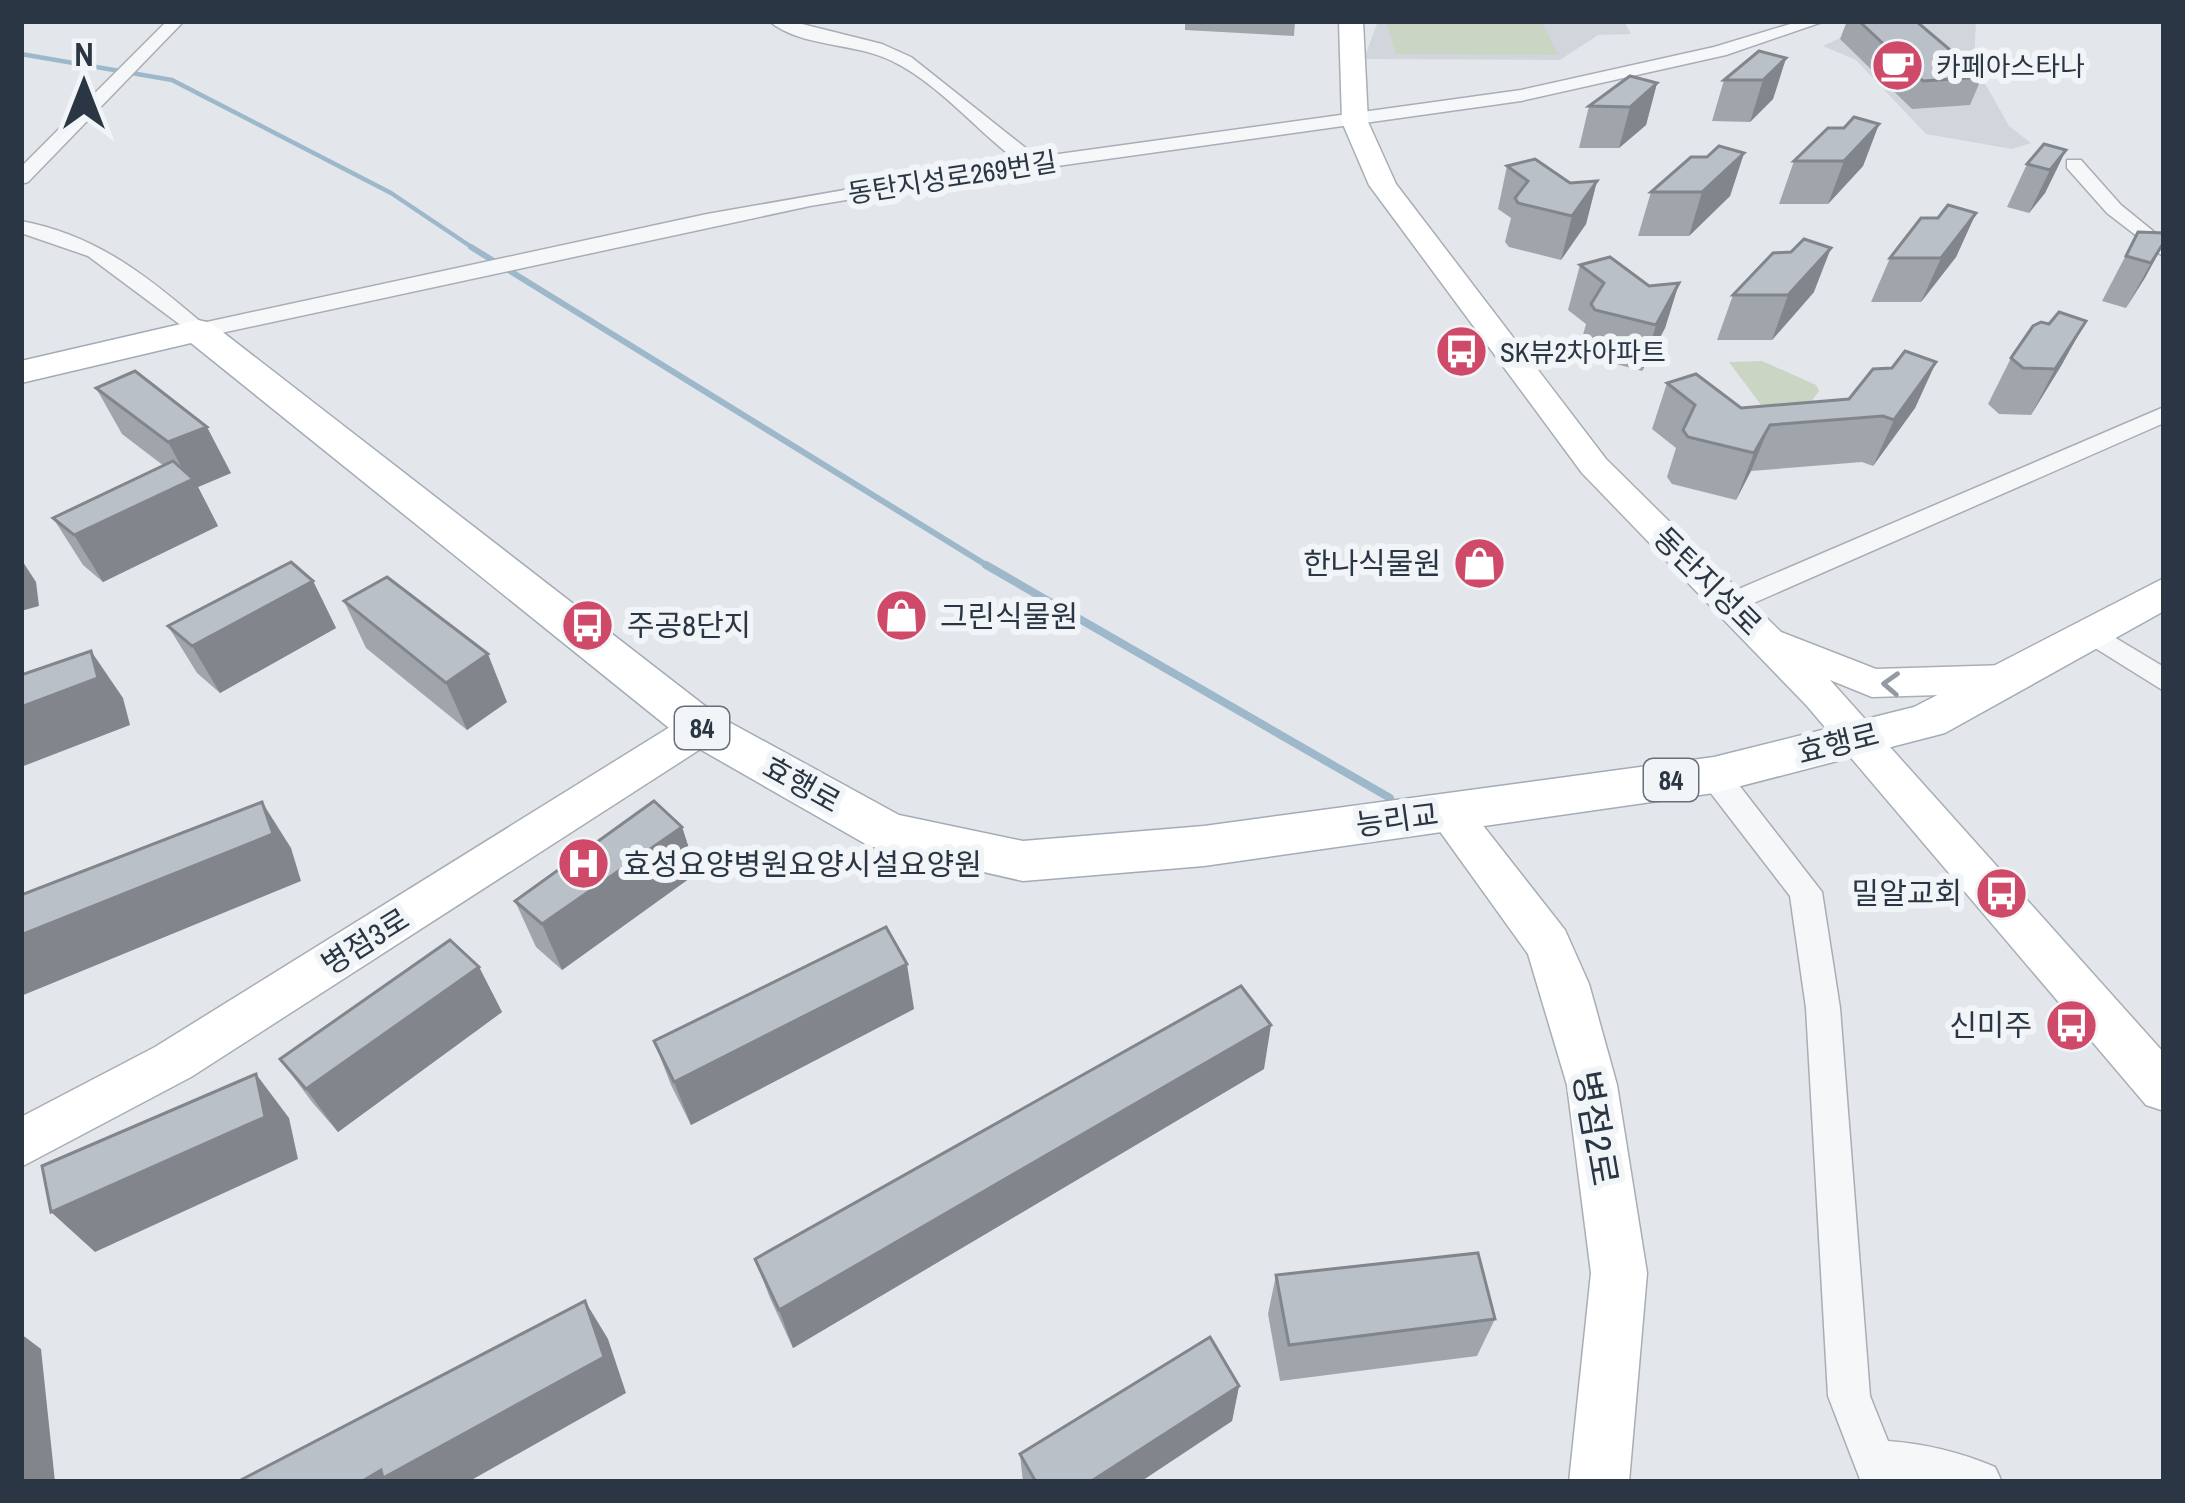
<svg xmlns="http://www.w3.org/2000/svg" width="2185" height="1503" font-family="'Archivo Narrow','Noto Sans KR',sans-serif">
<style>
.built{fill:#d1d6dd}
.green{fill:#cad5c4}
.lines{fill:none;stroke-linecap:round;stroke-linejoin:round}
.stream-far2{stroke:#9eb8cb;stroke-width:4.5}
.stream-far1{stroke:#9eb8cb;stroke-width:6}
.stream{stroke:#9eb8cb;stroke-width:8}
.street-casing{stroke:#a8aeb5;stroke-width:3}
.secondary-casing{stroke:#a8aeb5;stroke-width:3}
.primary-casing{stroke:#a2acb7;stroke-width:3}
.street{fill:#f5f7f9;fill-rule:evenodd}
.secondary{fill:#fff;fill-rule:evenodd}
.primary{fill:#fff;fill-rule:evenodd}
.wall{fill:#a0a5ac}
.shaded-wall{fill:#82868c}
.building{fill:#bac0c8;stroke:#82868c;stroke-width:3}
.oneway{stroke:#949aa1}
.labels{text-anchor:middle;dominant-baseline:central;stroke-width:12;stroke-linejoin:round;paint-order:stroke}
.far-poi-label{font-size:27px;fill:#2a3643;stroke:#f2f5f8;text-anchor:start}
.far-street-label{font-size:27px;fill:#2a3643;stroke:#f2f5f8}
.shield{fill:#f2f5f8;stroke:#666f79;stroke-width:3}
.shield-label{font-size:27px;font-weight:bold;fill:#2a3643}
.poi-label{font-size:30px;fill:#2a3643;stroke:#f2f5f8;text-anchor:end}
.street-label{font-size:30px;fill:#2a3643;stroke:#f2f5f8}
.near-street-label{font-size:36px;fill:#2a3643;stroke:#f2f5f8}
</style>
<rect width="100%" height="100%" fill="#e3e7eb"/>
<!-- built -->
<g class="built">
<polygon points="1378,21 1624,21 1631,34 1598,35 1560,60 1364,59"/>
<polygon points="1877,21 1976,21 1974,64 2009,126 2031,143 2012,149 1926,134 1856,60 1823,46"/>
</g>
<!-- green -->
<g class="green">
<polygon points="1386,21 1542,21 1558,55 1396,54"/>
<polygon points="1762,361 1816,385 1819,391 1798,419 1773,421 1729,362"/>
</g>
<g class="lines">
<!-- stream-far2 -->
<polyline class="stream-far2" points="21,54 172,80 391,193 476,250"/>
<!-- stream-far1 -->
<polyline class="stream-far1" points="471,247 991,568"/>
<!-- stream -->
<polyline class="stream" points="986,565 1390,798"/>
<defs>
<g id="street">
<polygon points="167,21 184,21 28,182 21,184 21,167"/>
<path d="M769,21h21l92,23 29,13 126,100 484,-67 193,-43 86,-26h25l-99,34 -205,46 -506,71 -205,34 -612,132 -110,-82 -67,-23v-12c75,14 125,54 181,102l505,-109 309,-54c-41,-31 -77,-76 -124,-99 -38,-19 -90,-13 -123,-40z"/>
<polygon points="2067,160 2081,160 2121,205 2164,240 2164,257 2107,213 2067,168"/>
<polygon points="2164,407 2164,423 1740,609 1730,612 1716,603 1720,597"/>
<polygon points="2089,622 2164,667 2164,691 2079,638 2075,631 2079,624"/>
<path d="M1714,764l11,3 97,125 18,116 30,388 18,45c38,3 72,11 107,26l7,15h-141l-33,-86 -22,-388 -16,-112 -87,-113 -4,-8 4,-8z"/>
</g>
<g id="secondary">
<polygon points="1339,21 1363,21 1368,122 1396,184 1606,459 1781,632 1876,669 2008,665 2022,669 2028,679 2022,689 2008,693 1872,697 1830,680 2164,1053 2164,1111 2146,1105 1807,706 1582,473 1369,185 1342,122"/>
<polygon points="701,713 716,717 722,728 716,739 191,1077 21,1167 21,1117 155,1047 686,717"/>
<polygon points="1448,795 1463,800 1565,930 1589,984 1617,1085 1647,1273 1629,1482 1569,1482 1591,1273 1567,1085 1528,954 1426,812 1433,800"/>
</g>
<polygon id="primary" points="198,320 211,323 718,716 899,815 1023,841 1204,826 1714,757 1914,707 2164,578 2164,611 1945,733 1714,793 1204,866 1023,881 869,846 684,740 191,343 21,383 21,361"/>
</defs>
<!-- street casing -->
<use href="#street" class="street-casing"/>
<!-- secondary casing -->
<use href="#secondary" class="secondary-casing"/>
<!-- primary casing -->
<use href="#primary" class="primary-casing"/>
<!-- street -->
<use href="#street" class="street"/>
<!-- secondary -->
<use href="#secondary" class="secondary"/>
<!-- primary -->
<use href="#primary" class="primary"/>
</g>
<!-- wall -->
<g class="wall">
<polygon points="1185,21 1295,21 1294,36 1185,30"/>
<polygon points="1847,21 1916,21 1982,77 1970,105 1912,109 1840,39"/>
<polygon points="1786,58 1773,99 1750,122 1712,121 1724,80"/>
<polygon points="1657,83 1646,125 1619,148 1579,148 1589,106"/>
<polygon points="1879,124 1863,166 1828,204 1779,204 1794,161 1844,128"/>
<polygon points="2066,150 2045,193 2029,213 2007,207 2027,164"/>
<polygon points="1744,153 1730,196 1689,236 1638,236 1651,192"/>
<polygon points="1507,166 1570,183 1597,181 1586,224 1561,260 1509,247 1505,242 1511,218 1498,209"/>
<polygon points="1976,213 1956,257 1921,302 1871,302 1890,258 1938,218"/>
<polygon points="2138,232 2164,243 2126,308 2102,301"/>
<polygon points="1580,265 1649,286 1679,283 1665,328 1642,371 1583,355 1579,349 1586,324 1568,310"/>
<polygon points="1814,292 1772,340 1717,340 1733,295"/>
<polygon points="2086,321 2061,366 2031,415 1999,414 1988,404 2011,358 2049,324"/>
<polygon points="1936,362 1915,408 1873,466 1862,462 1751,471 1736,500 1672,484 1667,477 1676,448 1652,429 1667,383 1741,408 1849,399"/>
<polygon points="96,388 231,473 198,487 218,526 103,582 83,565 53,518 164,466 122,434"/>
<polygon points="313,581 336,628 220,693 197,673 168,626"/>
<polygon points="344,601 507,702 467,730 366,648"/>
<polygon points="682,827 697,873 562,970 536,947 515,901"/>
<polygon points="479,967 502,1012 338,1132 312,1102 280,1059"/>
<polygon points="914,1009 691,1125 671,1085 654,1041"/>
<polygon points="1264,1069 793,1348 770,1298 755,1259"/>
<polygon points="1276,1275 1495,1319 1477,1356 1280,1381 1268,1314"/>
<polygon points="1239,1386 1232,1421 1140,1482 1023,1482 1020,1454"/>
</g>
<!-- shaded-wall -->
<g class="shaded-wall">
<polygon points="1786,58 1773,99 1750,122 1763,80"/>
<polygon points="1657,83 1646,125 1619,148 1630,107"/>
<polygon points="1879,124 1863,166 1828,204 1844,161"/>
<polygon points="2066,150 2045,193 2029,213 2050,170"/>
<polygon points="1744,153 1730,196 1689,236 1702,192"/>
<polygon points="1597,181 1586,224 1561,260 1572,216"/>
<polygon points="1976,213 1956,257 1921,302 1941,258"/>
<polygon points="2164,243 2145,278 2126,308 2151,263"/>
<polygon points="1831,248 1814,292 1772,340 1788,295"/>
<polygon points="1679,283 1665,328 1642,371 1656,325"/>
<polygon points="2086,321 2061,366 2031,415 2055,369"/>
<polygon points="1936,362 1915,408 1873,466 1894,420"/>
<polygon points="1770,425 1751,471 1736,500 1754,453"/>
<polygon points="207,427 231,473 198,487 218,526 103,582 74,535 189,481 168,442"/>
<polygon points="21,559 36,582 39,606 21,611"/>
<polygon points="313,581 336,628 220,693 192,646"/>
<polygon points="91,651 123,698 130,725 21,767 21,707"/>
<polygon points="488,654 507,702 467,730 446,683"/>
<polygon points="262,802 291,848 301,881 21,996 21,935"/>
<polygon points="682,827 697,873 562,970 542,924"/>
<polygon points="907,964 914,1009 691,1125 674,1082"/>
<polygon points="479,967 502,1012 338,1132 306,1089"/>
<polygon points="1271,1025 1264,1069 793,1348 779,1310"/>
<polygon points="256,1074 289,1118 298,1159 95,1252 51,1212"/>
<polygon points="585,1301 608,1339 626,1393 468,1482 361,1482"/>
<polygon points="21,1334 41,1349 55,1482 21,1482"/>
<polygon points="1239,1386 1232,1421 1140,1482 1090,1482"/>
</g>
<!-- building -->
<g class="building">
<polygon points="1859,21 1916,21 1982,77 1923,81"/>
<polygon points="1759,51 1786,58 1763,80 1724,80"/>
<polygon points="1630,76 1657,83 1630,107 1589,106"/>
<polygon points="1854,117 1879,124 1844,161 1794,161 1828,128 1844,128"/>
<polygon points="2044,144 2066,150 2050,170 2027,164"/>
<polygon points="1719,146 1744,153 1702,192 1651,192 1691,157 1707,157"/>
<polygon points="1535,159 1570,183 1597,181 1572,216 1518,203 1515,198 1528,181 1507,166"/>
<polygon points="1948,205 1976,213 1941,258 1890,258 1921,218 1938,218"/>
<polygon points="2138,232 2164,233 2164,242 2151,263 2126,256"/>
<polygon points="1804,239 1831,248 1788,295 1733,295 1773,253 1791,252"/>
<polygon points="1610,257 1649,286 1679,283 1656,325 1595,310 1591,304 1604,283 1580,265"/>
<polygon points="2059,312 2086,321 2055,369 2023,368 2011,358 2033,326 2041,322 2049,324"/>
<polygon points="1905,351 1936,362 1894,420 1883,416 1770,425 1754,453 1688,437 1683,430 1695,405 1667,383 1696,374 1741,408 1849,399 1873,369 1892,368"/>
<polygon points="135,371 207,427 168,442 96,388"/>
<polygon points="173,461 193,479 74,535 53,518"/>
<polygon points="291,562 313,581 192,646 168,626"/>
<polygon points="387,577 488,654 446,683 344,601"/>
<polygon points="91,651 98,678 21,707 21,675"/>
<polygon points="654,801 682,827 542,924 515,901"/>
<polygon points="262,802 273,834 21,935 21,895"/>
<polygon points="886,927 907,964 674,1082 654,1041"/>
<polygon points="450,940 479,967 306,1089 280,1059"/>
<polygon points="1241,986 1271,1025 779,1310 755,1259"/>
<polygon points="256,1074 265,1117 51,1212 42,1166"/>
<polygon points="1478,1253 1495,1319 1289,1345 1276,1275"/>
<polygon points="585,1301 604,1357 383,1478 381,1470 361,1482 237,1482"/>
<polygon points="1210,1337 1239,1386 1090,1482 1036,1482 1020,1454"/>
</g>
<!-- one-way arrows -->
<defs><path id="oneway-chevron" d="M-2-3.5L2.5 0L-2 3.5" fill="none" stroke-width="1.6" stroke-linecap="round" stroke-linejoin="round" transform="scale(3)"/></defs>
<use class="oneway" href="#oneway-chevron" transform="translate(1891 684) rotate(-177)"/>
<!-- icons -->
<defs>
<symbol id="cafe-disc" viewBox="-11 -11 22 22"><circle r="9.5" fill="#cf4969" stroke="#f2f5f8"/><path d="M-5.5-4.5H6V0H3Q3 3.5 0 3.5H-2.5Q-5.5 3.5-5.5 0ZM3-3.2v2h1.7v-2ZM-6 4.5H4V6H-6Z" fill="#fff"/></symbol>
<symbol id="bus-disc" viewBox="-11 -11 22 22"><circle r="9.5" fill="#cf4969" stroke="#f2f5f8"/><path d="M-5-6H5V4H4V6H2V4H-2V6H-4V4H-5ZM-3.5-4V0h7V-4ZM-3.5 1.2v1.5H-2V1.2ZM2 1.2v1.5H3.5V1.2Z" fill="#fff"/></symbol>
<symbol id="shop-disc" viewBox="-11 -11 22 22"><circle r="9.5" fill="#cf4969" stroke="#f2f5f8"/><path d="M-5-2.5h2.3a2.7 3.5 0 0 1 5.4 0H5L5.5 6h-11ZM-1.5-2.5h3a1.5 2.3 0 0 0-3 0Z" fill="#fff"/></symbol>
<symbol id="hospital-disc" viewBox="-11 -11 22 22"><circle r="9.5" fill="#cf4969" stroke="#f2f5f8"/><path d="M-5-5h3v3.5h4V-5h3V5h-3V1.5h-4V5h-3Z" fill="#fff"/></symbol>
</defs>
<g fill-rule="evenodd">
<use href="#cafe-disc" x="1868" y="36" width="59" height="59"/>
<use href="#bus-disc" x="1432" y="322" width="59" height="59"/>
<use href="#shop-disc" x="1450" y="534" width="59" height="59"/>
<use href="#shop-disc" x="872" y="586" width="59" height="59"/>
<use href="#bus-disc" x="558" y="596" width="59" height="59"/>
<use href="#hospital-disc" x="554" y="834" width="59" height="59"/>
<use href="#bus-disc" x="1972" y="864" width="59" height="59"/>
<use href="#bus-disc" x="2042" y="996" width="59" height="59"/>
</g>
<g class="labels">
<!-- far-poi labels -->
<g class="far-poi-label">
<text x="1936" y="66">카페아스타나</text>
<text x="1500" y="352">SK뷰2차아파트</text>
</g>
<!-- far-street labels -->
<g class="far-street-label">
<text transform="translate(952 177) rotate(-9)">동탄지성로269번길</text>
</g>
<!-- shield labels -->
<g class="shield">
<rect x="675" y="707" width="54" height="42" rx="9"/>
<rect x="1644" y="759" width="54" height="42" rx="9"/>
</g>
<g class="shield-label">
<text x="702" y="728">84</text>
<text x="1671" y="780">84</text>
</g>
<!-- poi labels -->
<g class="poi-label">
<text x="1441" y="563">한나식물원</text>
<text x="940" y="616" text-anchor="start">그린식물원</text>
<text x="627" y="625" text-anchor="start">주공8단지</text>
<text x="623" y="864" text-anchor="start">효성요양병원요양시설요양원</text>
<text x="1962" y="893">밀알교회</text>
<text x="2032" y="1025">신미주</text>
</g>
<!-- street labels -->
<g class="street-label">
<text transform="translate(1708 581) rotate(45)">동탄지성로</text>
<text transform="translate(1838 743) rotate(-14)">효행로</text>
<text transform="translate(802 784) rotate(29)">효행로</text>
<text transform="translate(1397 819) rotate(-8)">능리교</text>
<text transform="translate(365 941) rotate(-32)">병점3로</text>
</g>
<!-- near-street labels -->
<g class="near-street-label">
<text transform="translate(1596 1128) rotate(80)">병점2로</text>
</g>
</g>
<!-- border -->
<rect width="2185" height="1503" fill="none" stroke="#2a3643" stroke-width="48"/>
<!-- north arrow -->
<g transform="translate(84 84)" stroke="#f2f5f8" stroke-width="9" paint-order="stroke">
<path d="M0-9L21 45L0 30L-21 45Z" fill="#2a3643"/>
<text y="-18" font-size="33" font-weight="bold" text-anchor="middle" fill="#2a3643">N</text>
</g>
</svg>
